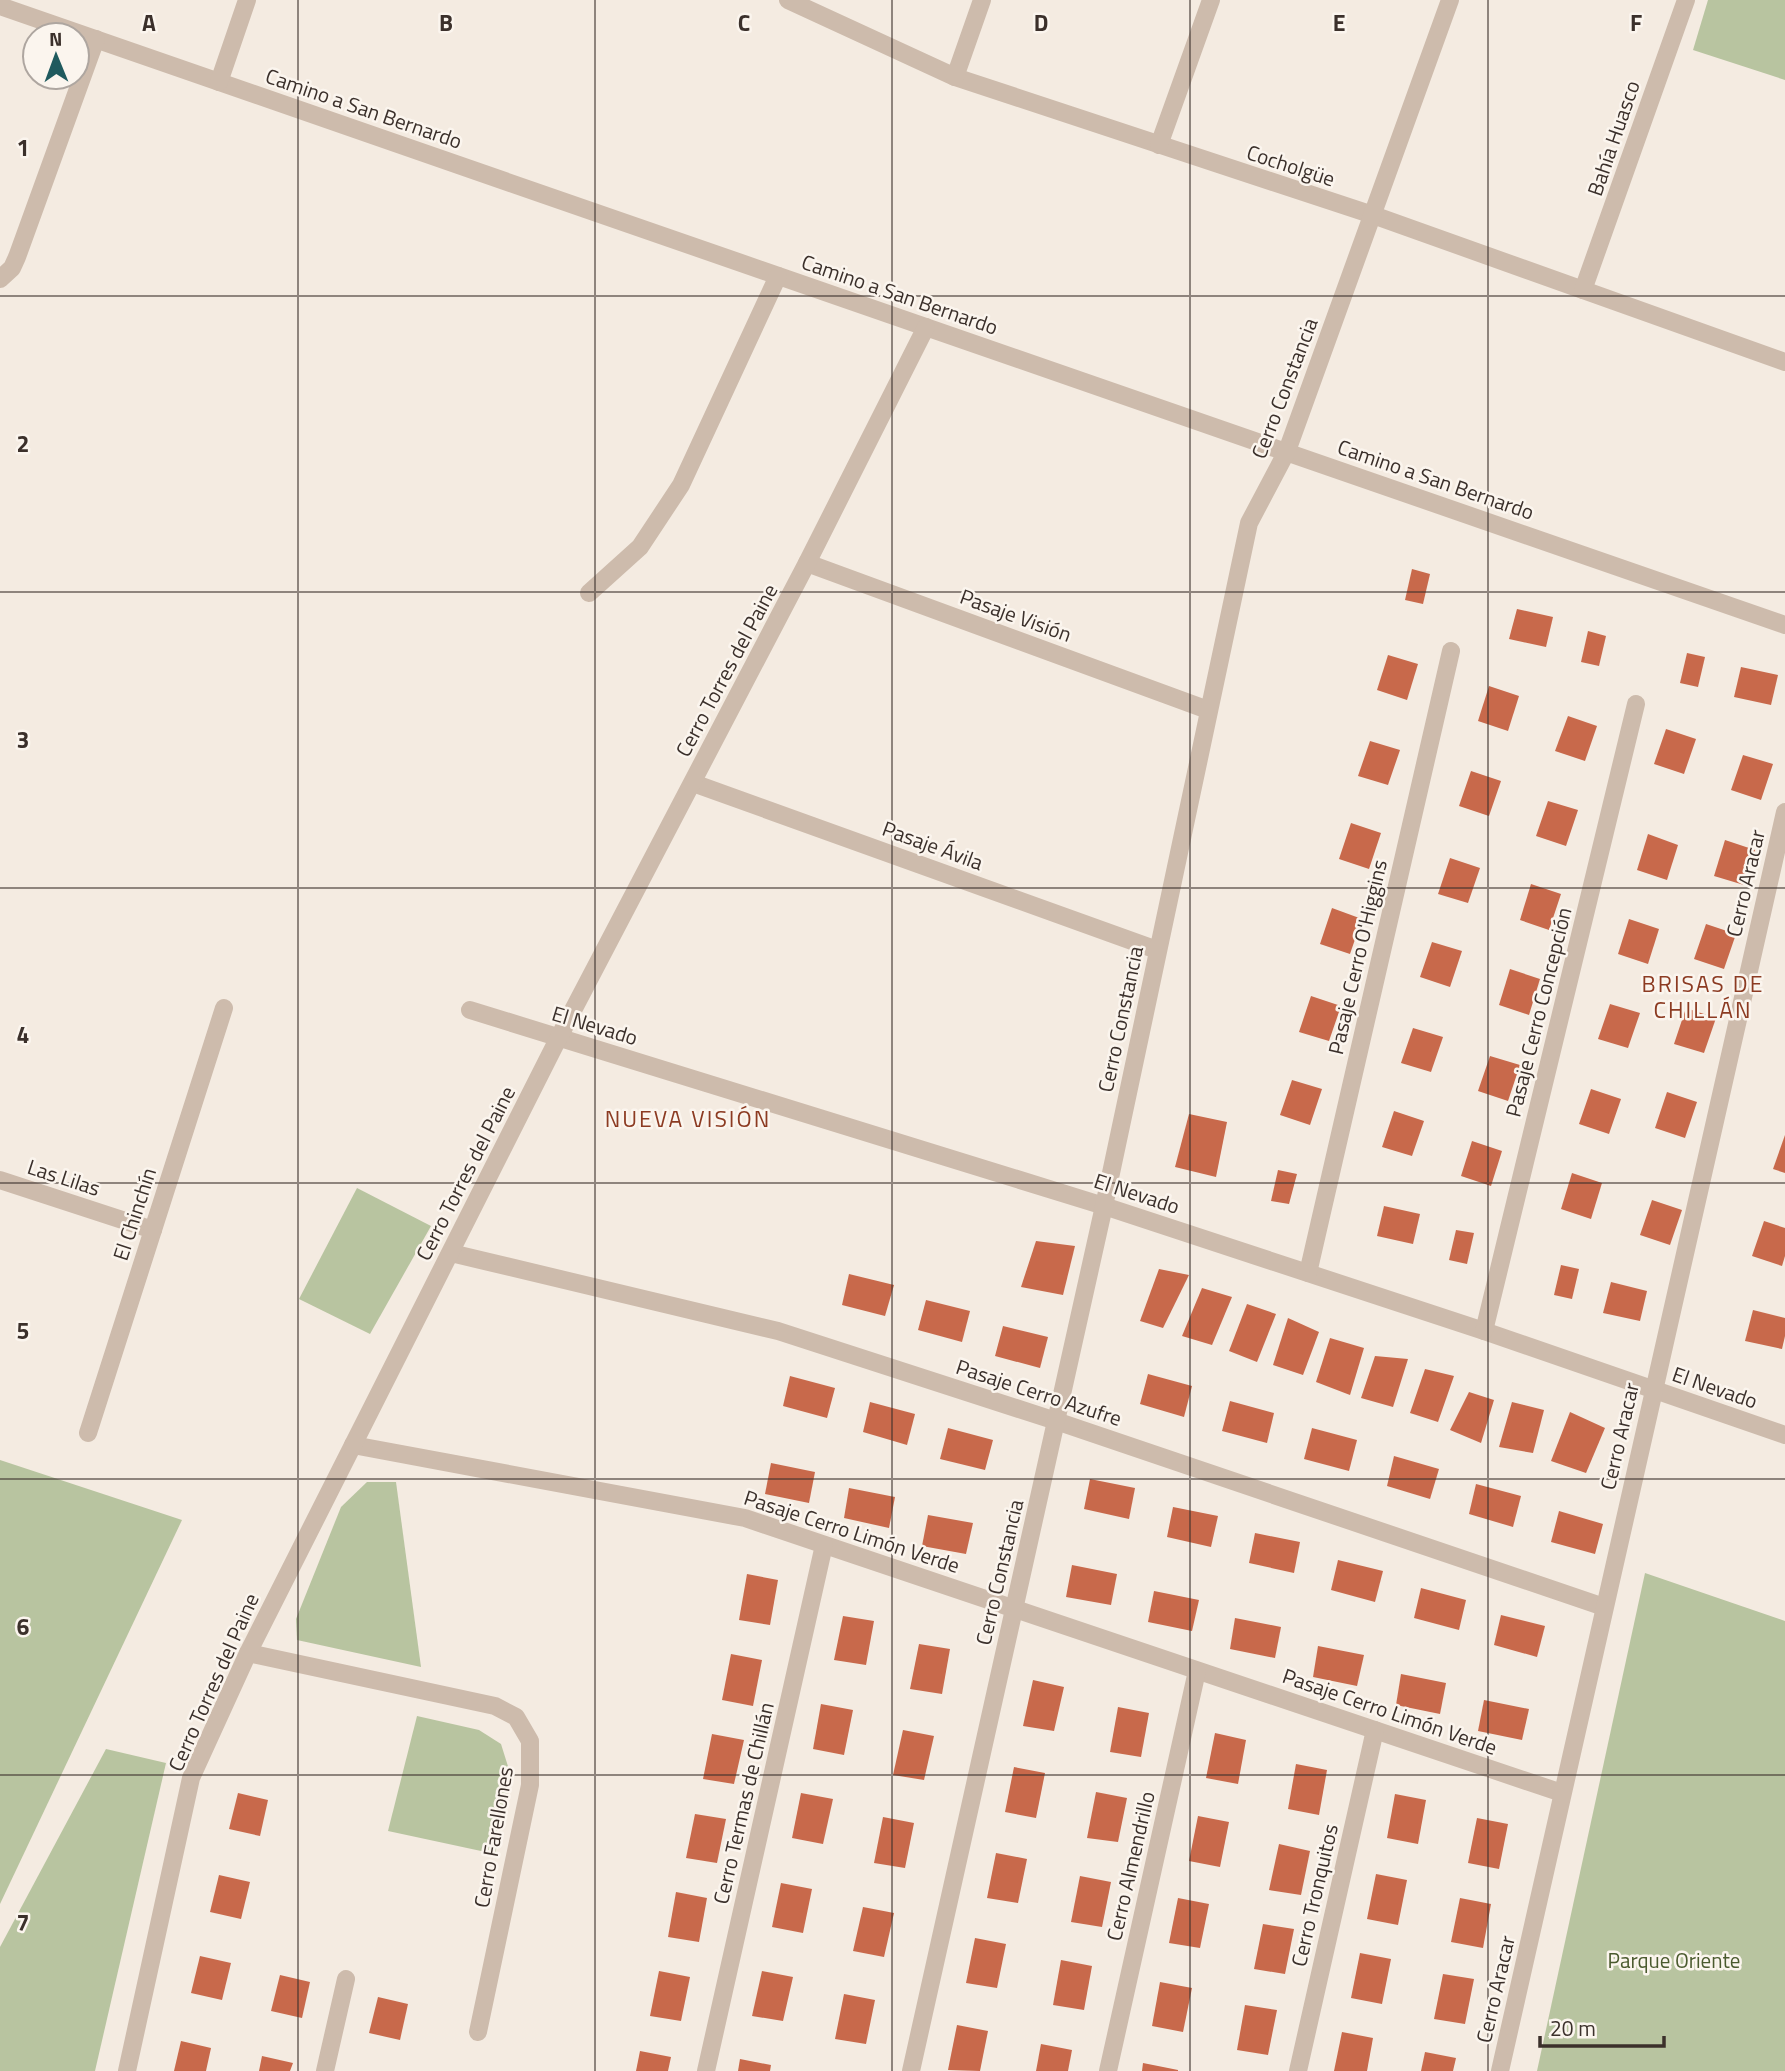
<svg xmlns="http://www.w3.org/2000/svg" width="1785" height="2071" font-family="'Titillium Web',sans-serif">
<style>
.green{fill:#b8c4a0}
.building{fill:#c8694b}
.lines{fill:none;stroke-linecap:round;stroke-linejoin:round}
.minor{stroke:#cdbbac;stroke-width:18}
.grid{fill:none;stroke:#3b302b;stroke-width:2;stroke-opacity:0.55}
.labels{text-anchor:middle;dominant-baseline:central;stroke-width:5;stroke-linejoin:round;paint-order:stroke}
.street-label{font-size:21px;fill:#3b302b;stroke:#fbf5ee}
.park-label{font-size:21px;fill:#4a5a2e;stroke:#fbf5ee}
.neighbourhood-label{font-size:23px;letter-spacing:2px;fill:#8c3b22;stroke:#fbf5ee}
.grid-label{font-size:23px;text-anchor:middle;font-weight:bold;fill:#3b302b;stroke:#fbf5ee;stroke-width:5;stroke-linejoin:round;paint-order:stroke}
</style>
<rect width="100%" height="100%" fill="#f4ebe1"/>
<!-- green -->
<g class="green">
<polygon points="1708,0 1785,0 1785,80 1693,50"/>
<polygon points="357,1188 431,1226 370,1334 299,1299"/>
<polygon points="0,1460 182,1520 0,1904"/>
<polygon points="367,1482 396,1482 421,1667 297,1640 296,1619 341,1507"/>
<polygon points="1645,1573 1785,1621 1785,2071 1537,2071"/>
<polygon points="417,1716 479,1730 501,1744 512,1779 495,1854 388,1831"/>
<polygon points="106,1749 166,1763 95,2071 0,2071 0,1947"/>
</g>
<!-- building -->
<g class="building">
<polygon points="1412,569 1430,574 1423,604 1405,600"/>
<polygon points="1517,609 1553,617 1546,647 1509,639"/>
<polygon points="1588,631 1606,636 1599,666 1581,662"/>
<polygon points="1687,653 1705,657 1698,687 1680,683"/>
<polygon points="1388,655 1418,664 1407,700 1377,690"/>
<polygon points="1741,667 1778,675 1771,705 1734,697"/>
<polygon points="1489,686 1519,696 1508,731 1478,721"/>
<polygon points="1568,716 1597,726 1585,761 1555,751"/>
<polygon points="1666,729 1696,739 1684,774 1654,764"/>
<polygon points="1370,741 1400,750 1388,785 1358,776"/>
<polygon points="1743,755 1773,764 1761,800 1731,790"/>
<polygon points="1471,771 1501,781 1489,816 1459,806"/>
<polygon points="1548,801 1578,810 1566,846 1536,836"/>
<polygon points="1351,823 1381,833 1369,869 1339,859"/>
<polygon points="1648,834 1678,845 1667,880 1637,870"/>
<polygon points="1725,840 1755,850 1744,885 1714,876"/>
<polygon points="1450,858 1480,868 1468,903 1438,894"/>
<polygon points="1531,884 1561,894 1549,930 1520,920"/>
<polygon points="1332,908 1362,919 1350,954 1320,944"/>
<polygon points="1629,919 1659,929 1648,964 1618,954"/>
<polygon points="1706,924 1736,934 1724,969 1694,959"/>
<polygon points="1432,942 1462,951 1450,987 1420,977"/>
<polygon points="1510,969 1540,979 1529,1015 1499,1005"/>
<polygon points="1311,996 1341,1006 1329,1041 1299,1032"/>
<polygon points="1610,1004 1640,1013 1628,1048 1598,1039"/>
<polygon points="1686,1008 1716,1018 1704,1053 1674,1044"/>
<polygon points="1413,1028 1443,1037 1431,1072 1401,1063"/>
<polygon points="1490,1056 1520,1065 1508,1101 1478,1091"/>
<polygon points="1292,1080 1322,1089 1310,1125 1280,1115"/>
<polygon points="1591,1089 1621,1099 1609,1134 1579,1124"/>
<polygon points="1667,1092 1697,1102 1685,1138 1655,1128"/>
<polygon points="1394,1111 1424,1121 1412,1156 1382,1147"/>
<polygon points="1189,1114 1227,1122 1216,1177 1175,1167"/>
<polygon points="1785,1135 1785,1173 1773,1169"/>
<polygon points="1472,1141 1502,1151 1491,1186 1461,1176"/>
<polygon points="1278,1170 1297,1174 1289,1204 1271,1201"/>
<polygon points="1572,1173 1602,1183 1591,1219 1561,1209"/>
<polygon points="1652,1200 1682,1210 1670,1245 1640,1235"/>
<polygon points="1384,1206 1420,1214 1413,1244 1377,1236"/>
<polygon points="1764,1221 1785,1228 1785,1256 1782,1266 1752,1256"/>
<polygon points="1456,1230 1474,1233 1467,1264 1449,1260"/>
<polygon points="1036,1241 1075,1246 1063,1295 1021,1287"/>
<polygon points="1561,1265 1579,1269 1572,1299 1554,1295"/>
<polygon points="1159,1269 1189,1275 1163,1328 1140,1321"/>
<polygon points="849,1274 894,1285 885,1316 842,1305"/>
<polygon points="1611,1282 1647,1291 1640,1321 1603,1313"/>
<polygon points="1202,1288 1232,1297 1212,1345 1182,1336"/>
<polygon points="926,1300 970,1311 962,1342 918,1330"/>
<polygon points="1247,1304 1276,1314 1257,1362 1229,1351"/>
<polygon points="1753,1310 1785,1318 1785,1336 1782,1349 1745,1341"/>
<polygon points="1288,1318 1319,1332 1303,1375 1273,1365"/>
<polygon points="1003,1326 1048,1337 1040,1368 995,1356"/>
<polygon points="1330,1338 1364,1348 1350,1395 1316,1382"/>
<polygon points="1375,1356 1408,1359 1393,1407 1361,1398"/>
<polygon points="1425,1369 1454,1376 1438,1422 1410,1413"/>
<polygon points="1148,1374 1192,1386 1184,1417 1140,1404"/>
<polygon points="790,1376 835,1388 827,1418 783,1406"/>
<polygon points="1469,1392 1494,1400 1481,1443 1450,1430"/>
<polygon points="1230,1401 1274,1413 1267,1443 1222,1431"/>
<polygon points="870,1402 915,1414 907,1445 863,1432"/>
<polygon points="1512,1402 1544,1410 1533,1453 1499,1447"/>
<polygon points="1570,1412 1605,1428 1586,1473 1551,1461"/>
<polygon points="948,1428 993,1440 985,1470 940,1459"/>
<polygon points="1312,1428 1357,1440 1349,1471 1304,1459"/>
<polygon points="1394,1456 1439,1469 1430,1499 1387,1486"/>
<polygon points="771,1463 815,1472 809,1503 765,1494"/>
<polygon points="1090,1479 1135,1488 1129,1519 1084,1509"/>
<polygon points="1476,1484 1521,1496 1513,1527 1469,1514"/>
<polygon points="849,1488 895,1497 889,1528 844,1518"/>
<polygon points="1173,1507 1218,1516 1211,1547 1167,1537"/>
<polygon points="1559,1511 1603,1524 1595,1554 1551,1542"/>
<polygon points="928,1515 973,1523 966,1554 922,1546"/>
<polygon points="1255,1533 1300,1542 1294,1573 1249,1563"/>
<polygon points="1338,1560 1383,1571 1375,1602 1331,1590"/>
<polygon points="1072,1565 1117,1574 1111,1605 1066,1597"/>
<polygon points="747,1574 778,1580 770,1625 739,1620"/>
<polygon points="1421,1588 1466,1600 1459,1630 1414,1618"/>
<polygon points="1154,1591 1199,1600 1192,1631 1148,1622"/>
<polygon points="1501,1615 1545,1626 1537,1657 1494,1645"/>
<polygon points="843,1616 874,1621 866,1665 834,1660"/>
<polygon points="1235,1618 1281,1627 1275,1658 1230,1649"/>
<polygon points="919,1644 950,1649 942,1694 910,1689"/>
<polygon points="1318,1646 1364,1655 1357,1686 1313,1677"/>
<polygon points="731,1654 762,1660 753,1706 722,1700"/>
<polygon points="1401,1674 1446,1683 1440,1714 1396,1705"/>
<polygon points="1033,1680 1064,1687 1054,1731 1023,1726"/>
<polygon points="1484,1700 1529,1709 1522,1740 1478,1731"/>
<polygon points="821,1704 853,1710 844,1755 813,1749"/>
<polygon points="1118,1707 1149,1713 1141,1757 1110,1752"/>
<polygon points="903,1730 934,1736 924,1780 893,1775"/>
<polygon points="1215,1733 1246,1740 1238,1784 1206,1778"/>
<polygon points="712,1734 744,1740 734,1784 703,1779"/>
<polygon points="1296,1764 1327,1770 1319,1815 1288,1809"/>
<polygon points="1014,1767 1045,1773 1036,1818 1005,1812"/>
<polygon points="1096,1792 1127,1798 1118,1842 1087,1838"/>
<polygon points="238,1793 268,1800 260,1836 229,1829"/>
<polygon points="801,1793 833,1799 823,1844 792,1838"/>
<polygon points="1395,1794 1426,1800 1418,1844 1387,1838"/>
<polygon points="695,1814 726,1819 717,1863 686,1858"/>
<polygon points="1198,1816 1229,1822 1220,1867 1189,1861"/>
<polygon points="883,1817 914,1823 905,1868 874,1863"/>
<polygon points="1477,1818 1508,1824 1499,1869 1468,1863"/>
<polygon points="1279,1844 1310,1851 1301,1895 1269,1890"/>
<polygon points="996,1853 1027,1859 1018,1903 987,1898"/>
<polygon points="1376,1874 1407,1880 1398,1925 1367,1919"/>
<polygon points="219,1875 250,1882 241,1919 210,1912"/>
<polygon points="1080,1876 1111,1882 1102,1927 1071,1922"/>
<polygon points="781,1883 812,1889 803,1933 772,1927"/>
<polygon points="676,1892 707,1898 699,1942 668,1937"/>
<polygon points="1178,1898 1209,1904 1200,1948 1169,1943"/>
<polygon points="1460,1898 1491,1904 1483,1948 1451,1942"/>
<polygon points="863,1907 894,1913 884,1957 853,1951"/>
<polygon points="1263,1924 1294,1929 1285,1974 1254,1969"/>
<polygon points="975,1938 1006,1944 997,1988 966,1983"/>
<polygon points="1360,1953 1391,1959 1382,2004 1351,1998"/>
<polygon points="200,1956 231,1963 222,2000 191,1993"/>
<polygon points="1061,1960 1092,1966 1084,2010 1053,2005"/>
<polygon points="659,1971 690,1977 681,2021 650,2016"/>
<polygon points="762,1971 793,1977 783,2021 752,2016"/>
<polygon points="1443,1974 1474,1979 1465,2024 1434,2019"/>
<polygon points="280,1975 310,1982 302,2018 271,2011"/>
<polygon points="1160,1982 1192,1988 1183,2032 1152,2026"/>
<polygon points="844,1994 875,2000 866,2044 835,2039"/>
<polygon points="378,1997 408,2004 400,2040 369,2033"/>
<polygon points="1245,2005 1277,2010 1268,2055 1237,2050"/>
<polygon points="957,2025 988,2031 980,2071 948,2070"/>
<polygon points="1342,2032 1373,2038 1367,2071 1334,2071"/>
<polygon points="181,2041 211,2048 206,2071 174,2071"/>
<polygon points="1041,2044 1072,2050 1068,2071 1036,2071"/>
<polygon points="640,2051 671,2057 668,2071 636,2071"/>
<polygon points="1425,2052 1456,2058 1453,2071 1421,2071"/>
<polygon points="262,2056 293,2063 290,2071 259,2071"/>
<polygon points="740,2059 771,2065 770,2071 738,2071"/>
<polygon points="1143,2063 1178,2070 1178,2071 1142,2071"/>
</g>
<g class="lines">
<!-- minor -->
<g class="minor">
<polyline points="788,0 955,77 1373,215 1785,362"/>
<polyline points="0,6 1785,625"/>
<polyline points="955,77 982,0"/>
<polyline points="219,82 247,0"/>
<polyline points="1159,145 1211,0"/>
<polyline points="0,279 12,268 17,257 96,39"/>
<polyline points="1583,290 1686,0"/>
<polyline points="807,563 1208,710"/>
<polyline points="589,593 640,547 681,485 778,276"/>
<polyline points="693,783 1157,950"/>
<polyline points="470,1010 1104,1206 1484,1331 1785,1435"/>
<polyline points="0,1180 153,1230"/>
<polyline points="451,1253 778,1331 1056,1421 1604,1607"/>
<polyline points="1308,1273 1451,651"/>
<polyline points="1484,1331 1636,704"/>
<polyline points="88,1433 224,1008"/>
<polyline points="353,1445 745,1518 1562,1793"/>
<polyline points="248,1653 495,1706 516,1717 530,1741 530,1785 478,2032"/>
<polyline points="127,2071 191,1778 248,1653 559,1037 807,563 926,327"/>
<polyline points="325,2071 346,1979"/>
<polyline points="706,2071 824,1545"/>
<polyline points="911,2071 1104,1206 1249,523 1287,451 1450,0"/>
<polyline points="1108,2071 1197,1671"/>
<polyline points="1298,2071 1375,1730"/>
<polyline points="1500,2071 1785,812"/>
</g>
</g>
<!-- grid -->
<path class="grid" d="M298,0v2071M595,0v2071M892,0v2071M1190,0v2071M1488,0v2071M0,296h1785M0,592h1785M0,888h1785M0,1183h1785M0,1479h1785M0,1775h1785"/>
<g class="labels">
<!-- street labels -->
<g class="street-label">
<text transform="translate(364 108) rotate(19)">Camino a San Bernardo</text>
<text transform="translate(1613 138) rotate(-71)">Bahía Huasco</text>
<text transform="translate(1291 165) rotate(18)">Cocholgüe</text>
<text transform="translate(900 294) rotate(19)">Camino a San Bernardo</text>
<text transform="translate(1284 388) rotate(-69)">Cerro Constancia</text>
<text transform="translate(1436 479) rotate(19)">Camino a San Bernardo</text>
<text transform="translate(1016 615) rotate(20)">Pasaje Visión</text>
<text transform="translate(726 670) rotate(-62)">Cerro Torres del Paine</text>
<text transform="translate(933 845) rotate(20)">Pasaje Ávila</text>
<text transform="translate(1745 883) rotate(-77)">Cerro Aracar</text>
<text transform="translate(1357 957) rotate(-77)">Pasaje Cerro O'Higgins</text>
<text transform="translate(1538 1012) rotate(-76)">Pasaje Cerro Concepción</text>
<text transform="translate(1120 1019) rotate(-78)">Cerro Constancia</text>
<text transform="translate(595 1025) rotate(17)">El Nevado</text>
<text transform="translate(465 1173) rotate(-63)">Cerro Torres del Paine</text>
<text transform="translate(64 1177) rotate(18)">Las Lilas</text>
<text transform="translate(1137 1193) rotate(18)">El Nevado</text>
<text transform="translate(134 1214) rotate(-72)">El Chinchín</text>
<text transform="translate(1715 1387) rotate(19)">El Nevado</text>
<text transform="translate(1039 1392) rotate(18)">Pasaje Cerro Azufre</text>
<text transform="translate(1619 1436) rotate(-77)">Cerro Aracar</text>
<text transform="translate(852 1531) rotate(18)">Pasaje Cerro Limón Verde</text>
<text transform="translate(999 1572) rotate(-77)">Cerro Constancia</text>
<text transform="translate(213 1682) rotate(-66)">Cerro Torres del Paine</text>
<text transform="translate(1390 1711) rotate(19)">Pasaje Cerro Limón Verde</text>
<text transform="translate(743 1803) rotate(-77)">Cerro Termas de Chillán</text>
<text transform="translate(493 1837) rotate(-80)">Cerro Farellones</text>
<text transform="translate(1130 1866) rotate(-77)">Cerro Almendrillo</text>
<text transform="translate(1314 1895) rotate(-77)">Cerro Tronquitos</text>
<text transform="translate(1495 1989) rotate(-77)">Cerro Aracar</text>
</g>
<!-- park labels -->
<g class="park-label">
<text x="1674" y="1960">Parque Oriente</text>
</g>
<!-- neighbourhood labels -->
<g class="neighbourhood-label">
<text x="1703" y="983">BRISAS DE<tspan x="1703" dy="26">CHILLÁN</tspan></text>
<text x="688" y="1118">NUEVA VISIÓN</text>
</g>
</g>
<g class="grid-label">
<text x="149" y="31">A</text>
<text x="446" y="31">B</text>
<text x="744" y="31">C</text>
<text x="1041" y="31">D</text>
<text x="1339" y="31">E</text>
<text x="1636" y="31">F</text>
<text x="23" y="156">1</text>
<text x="23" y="452">2</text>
<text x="23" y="748">3</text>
<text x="23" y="1043">4</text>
<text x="23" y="1339">5</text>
<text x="23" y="1635">6</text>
<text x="23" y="1931">7</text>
</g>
<!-- north arrow -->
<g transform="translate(56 56) rotate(359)"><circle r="33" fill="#fbf5ee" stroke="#aea6a0" stroke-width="2"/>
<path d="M0-5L12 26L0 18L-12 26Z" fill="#1f5a5e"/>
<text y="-10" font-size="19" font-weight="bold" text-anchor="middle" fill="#3b302b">N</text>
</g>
<!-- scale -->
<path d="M1540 2036v10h124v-10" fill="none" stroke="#3b302b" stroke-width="3.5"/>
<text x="1550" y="2036" font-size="21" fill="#3b302b" stroke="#fbf5ee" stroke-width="5" paint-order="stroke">20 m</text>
</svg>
